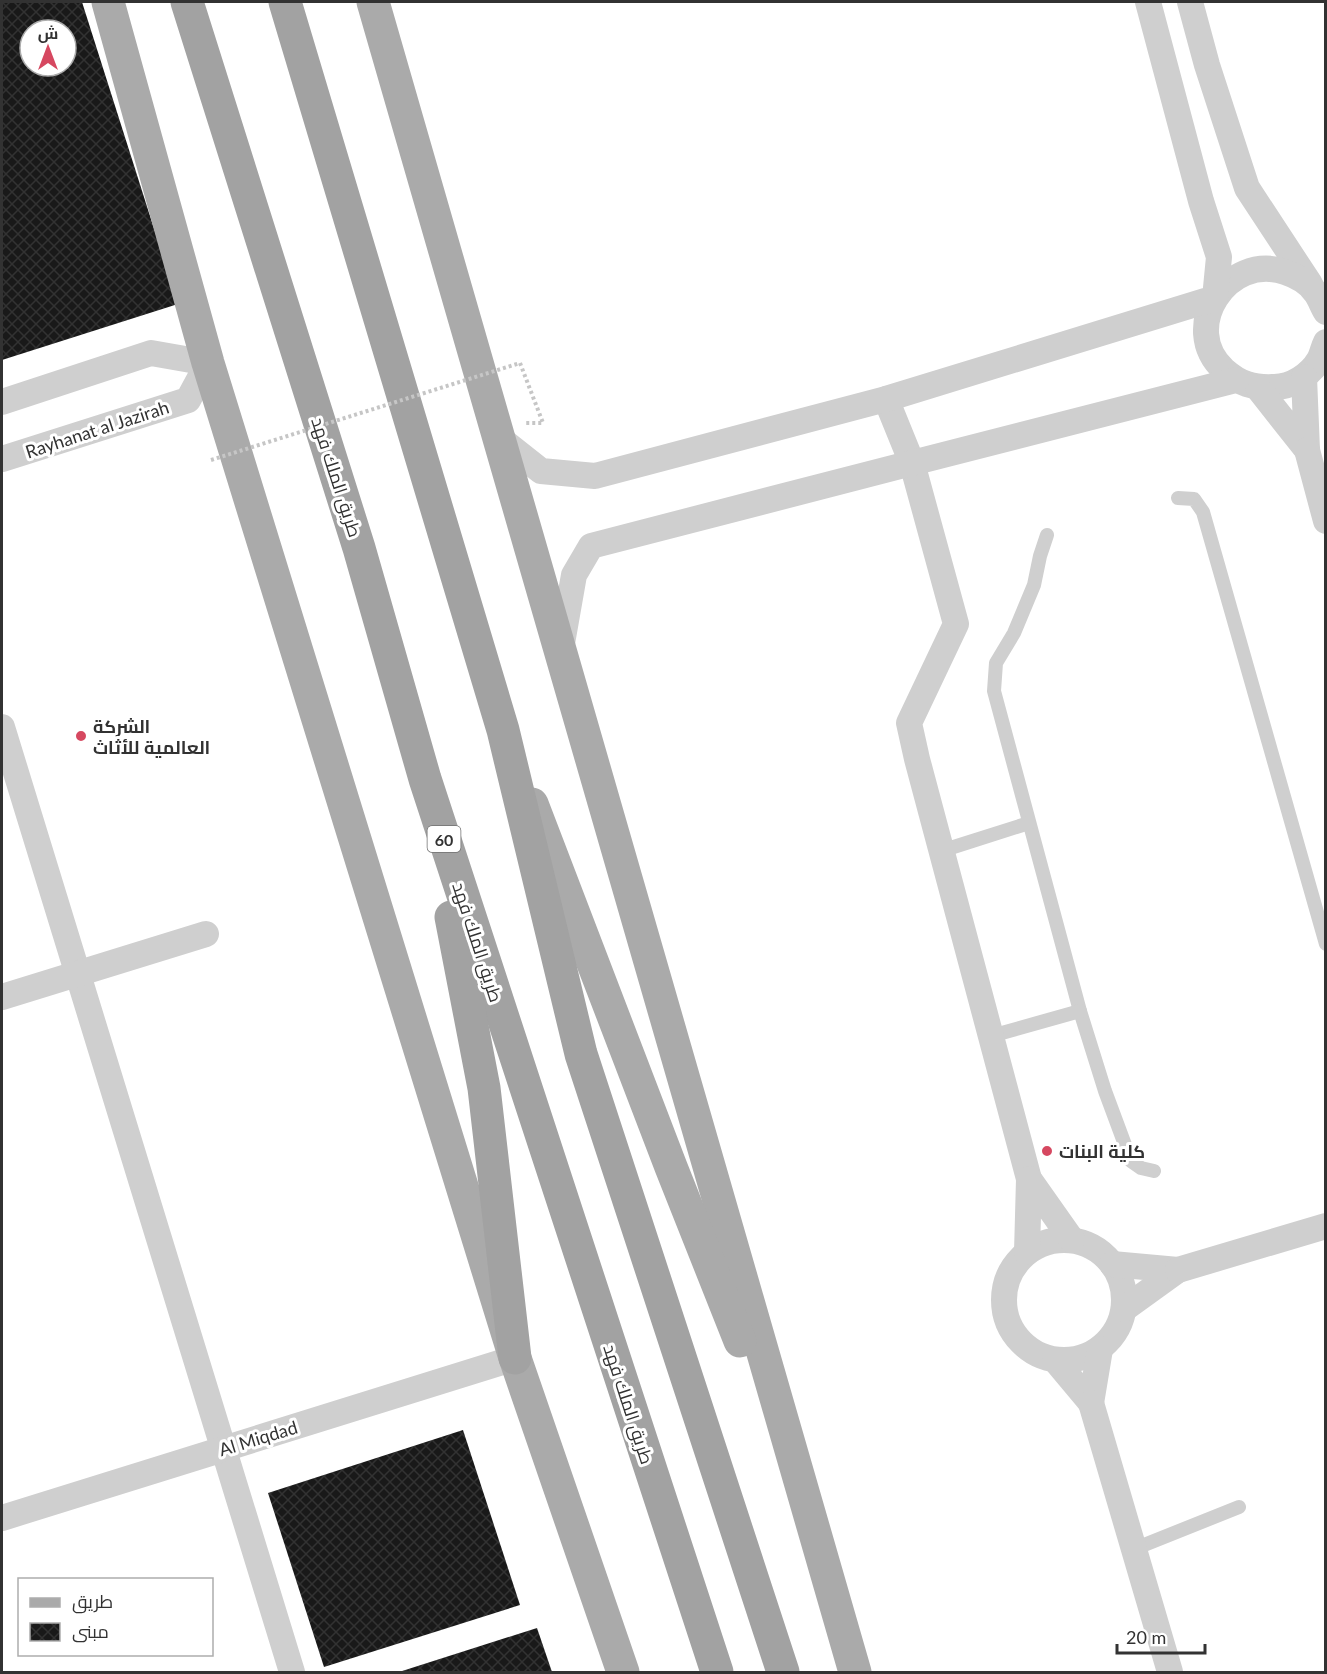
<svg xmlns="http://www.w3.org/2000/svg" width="1327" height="1674" font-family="Lato,Cairo,sans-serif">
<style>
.building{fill:url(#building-cross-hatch);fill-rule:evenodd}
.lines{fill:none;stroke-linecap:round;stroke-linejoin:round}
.path{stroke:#c6c6c6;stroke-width:4;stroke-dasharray:3 3;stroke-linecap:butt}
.service{stroke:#cfcfcf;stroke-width:14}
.minor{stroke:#cfcfcf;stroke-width:26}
.primary{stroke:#aaa;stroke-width:33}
.trunk{stroke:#a2a2a2;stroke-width:33}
.path-bridge{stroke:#c6c6c6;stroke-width:4;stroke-dasharray:3 3;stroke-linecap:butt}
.poi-dot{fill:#d64860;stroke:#fff;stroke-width:2}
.labels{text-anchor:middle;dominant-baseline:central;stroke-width:6;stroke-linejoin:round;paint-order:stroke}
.shield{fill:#fff;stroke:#707070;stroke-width:1.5}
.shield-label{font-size:16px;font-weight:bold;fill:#323232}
.street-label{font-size:18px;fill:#323232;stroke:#fff}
.poi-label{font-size:18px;font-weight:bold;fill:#323232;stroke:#fff;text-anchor:start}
</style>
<defs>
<pattern id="building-cross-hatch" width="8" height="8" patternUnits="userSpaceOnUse" patternTransform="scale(1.5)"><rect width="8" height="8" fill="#191919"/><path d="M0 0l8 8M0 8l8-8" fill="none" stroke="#323232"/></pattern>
</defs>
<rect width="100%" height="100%" fill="#fff"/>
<!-- building -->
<g class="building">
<path d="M2,2h80l96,302 -176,56zM30,30h36v36h-36z"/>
<polygon points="463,1430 520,1605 324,1667 268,1493"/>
<polygon points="537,1628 552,1672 399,1672"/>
</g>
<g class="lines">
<!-- path -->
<polyline class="path" points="520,363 543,423 525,423"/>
<!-- service -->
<g class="service">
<polyline points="1178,498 1194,499 1203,512 1326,944"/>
<polyline points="1047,535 1040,556 1034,585 1014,633 996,663 994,691 1080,1011 1105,1091 1131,1161 1141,1168 1154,1171"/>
<polyline points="941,851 1029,823"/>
<polyline points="991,1036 1080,1011"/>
<polyline points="1134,1549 1239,1507"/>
</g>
<!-- minor -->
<g class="minor">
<polyline points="1190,2 1207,65 1247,188 1310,284"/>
<path d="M1326,312c-4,-6 -6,-14 -11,-20 -7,-10 -18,-16 -30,-20 -57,-20 -107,56 -61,98 16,14 29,18 50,17 18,0 36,-12 45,-27 3,-5 4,-12 7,-18"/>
<polyline points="1258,388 1307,450 1304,377"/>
<polyline points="886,399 912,463 956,624 909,723 917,759 1029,1179"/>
<polyline points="2,402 151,353 208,363 188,400 2,459"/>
<polyline points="498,437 541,471 595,476 886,399 1215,298 1219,257 1201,201 1148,2"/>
<polyline points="1307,450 1326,521"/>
<polyline points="561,649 574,575 591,546 912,463 1236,380"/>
<polyline points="2,727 292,1672"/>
<polyline points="2,997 206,934"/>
<circle cx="1064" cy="1300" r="60"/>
<polyline points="1027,1252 1029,1179 1072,1240"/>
<polyline points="1112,1264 1178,1270 1124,1309"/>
<polyline points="1178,1270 1326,1226"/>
<polyline points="1055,1360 1091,1403 1100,1349"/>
<polyline points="1091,1403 1170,1672"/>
<polyline points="2,1518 515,1358"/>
</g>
<!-- primary -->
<g class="primary">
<polyline points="108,2 208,363 515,1358 623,1672"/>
<polyline points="373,2 855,1672"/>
<polyline points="532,804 671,1167 740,1341"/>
</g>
<!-- trunk -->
<g class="trunk">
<polyline points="187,2 359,548 425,779 717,1672"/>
<polyline points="285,2 503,730 581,1054 783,1672"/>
<polyline points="451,917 484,1088 515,1358"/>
</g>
<!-- path-bridge -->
<polyline class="path-bridge" points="211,460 520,363"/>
</g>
<!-- markers -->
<g class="poi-dot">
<circle cx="81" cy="736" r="6"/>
<circle cx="1047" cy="1151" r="6"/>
</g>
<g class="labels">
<!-- shield labels -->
<rect class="shield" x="427.5" y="826" width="33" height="26" rx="4.5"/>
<g class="shield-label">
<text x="444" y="839">60</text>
</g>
<!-- street labels -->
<g class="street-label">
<text transform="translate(97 429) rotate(-18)">Rayhanat al Jazirah</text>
<text transform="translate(337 477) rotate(72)">طريق الملك فهد</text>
<text transform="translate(478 942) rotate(72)">طريق الملك فهد</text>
<text transform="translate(629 1404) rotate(72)">طريق الملك فهد</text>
<text transform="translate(258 1438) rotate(-17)">Al Miqdad</text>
</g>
<!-- poi labels -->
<g class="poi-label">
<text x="93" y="726">الشركة<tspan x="93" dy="21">العالمية للأثاث</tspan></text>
<text x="1059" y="1151">كلية البنات</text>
</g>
</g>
<!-- border -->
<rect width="1327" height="1674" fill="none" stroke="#323232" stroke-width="6"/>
<!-- legend -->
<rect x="18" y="1578" width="195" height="78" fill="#ffffff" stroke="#adadad" stroke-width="1.5"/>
<rect x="30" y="1598" width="30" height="9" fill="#aaaaaa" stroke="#adadad" stroke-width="1.5"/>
<text x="72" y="1608" font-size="18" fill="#323232">طريق</text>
<rect x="30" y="1623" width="30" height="18" fill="url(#building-cross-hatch)" stroke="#adadad" stroke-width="1.5"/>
<text x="72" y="1638" font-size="18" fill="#323232">مبنى</text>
<!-- north arrow -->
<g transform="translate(48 48)"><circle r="28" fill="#ffffff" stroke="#adadad" stroke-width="1.5"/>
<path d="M0-4.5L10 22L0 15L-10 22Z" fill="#d64860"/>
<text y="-9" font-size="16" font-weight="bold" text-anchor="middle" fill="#323232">ش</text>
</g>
<!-- scale -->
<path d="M1117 1644v9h88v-9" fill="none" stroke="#323232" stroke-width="3"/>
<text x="1126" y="1644" font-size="18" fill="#323232" stroke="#ffffff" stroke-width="4.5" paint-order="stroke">20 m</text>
</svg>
